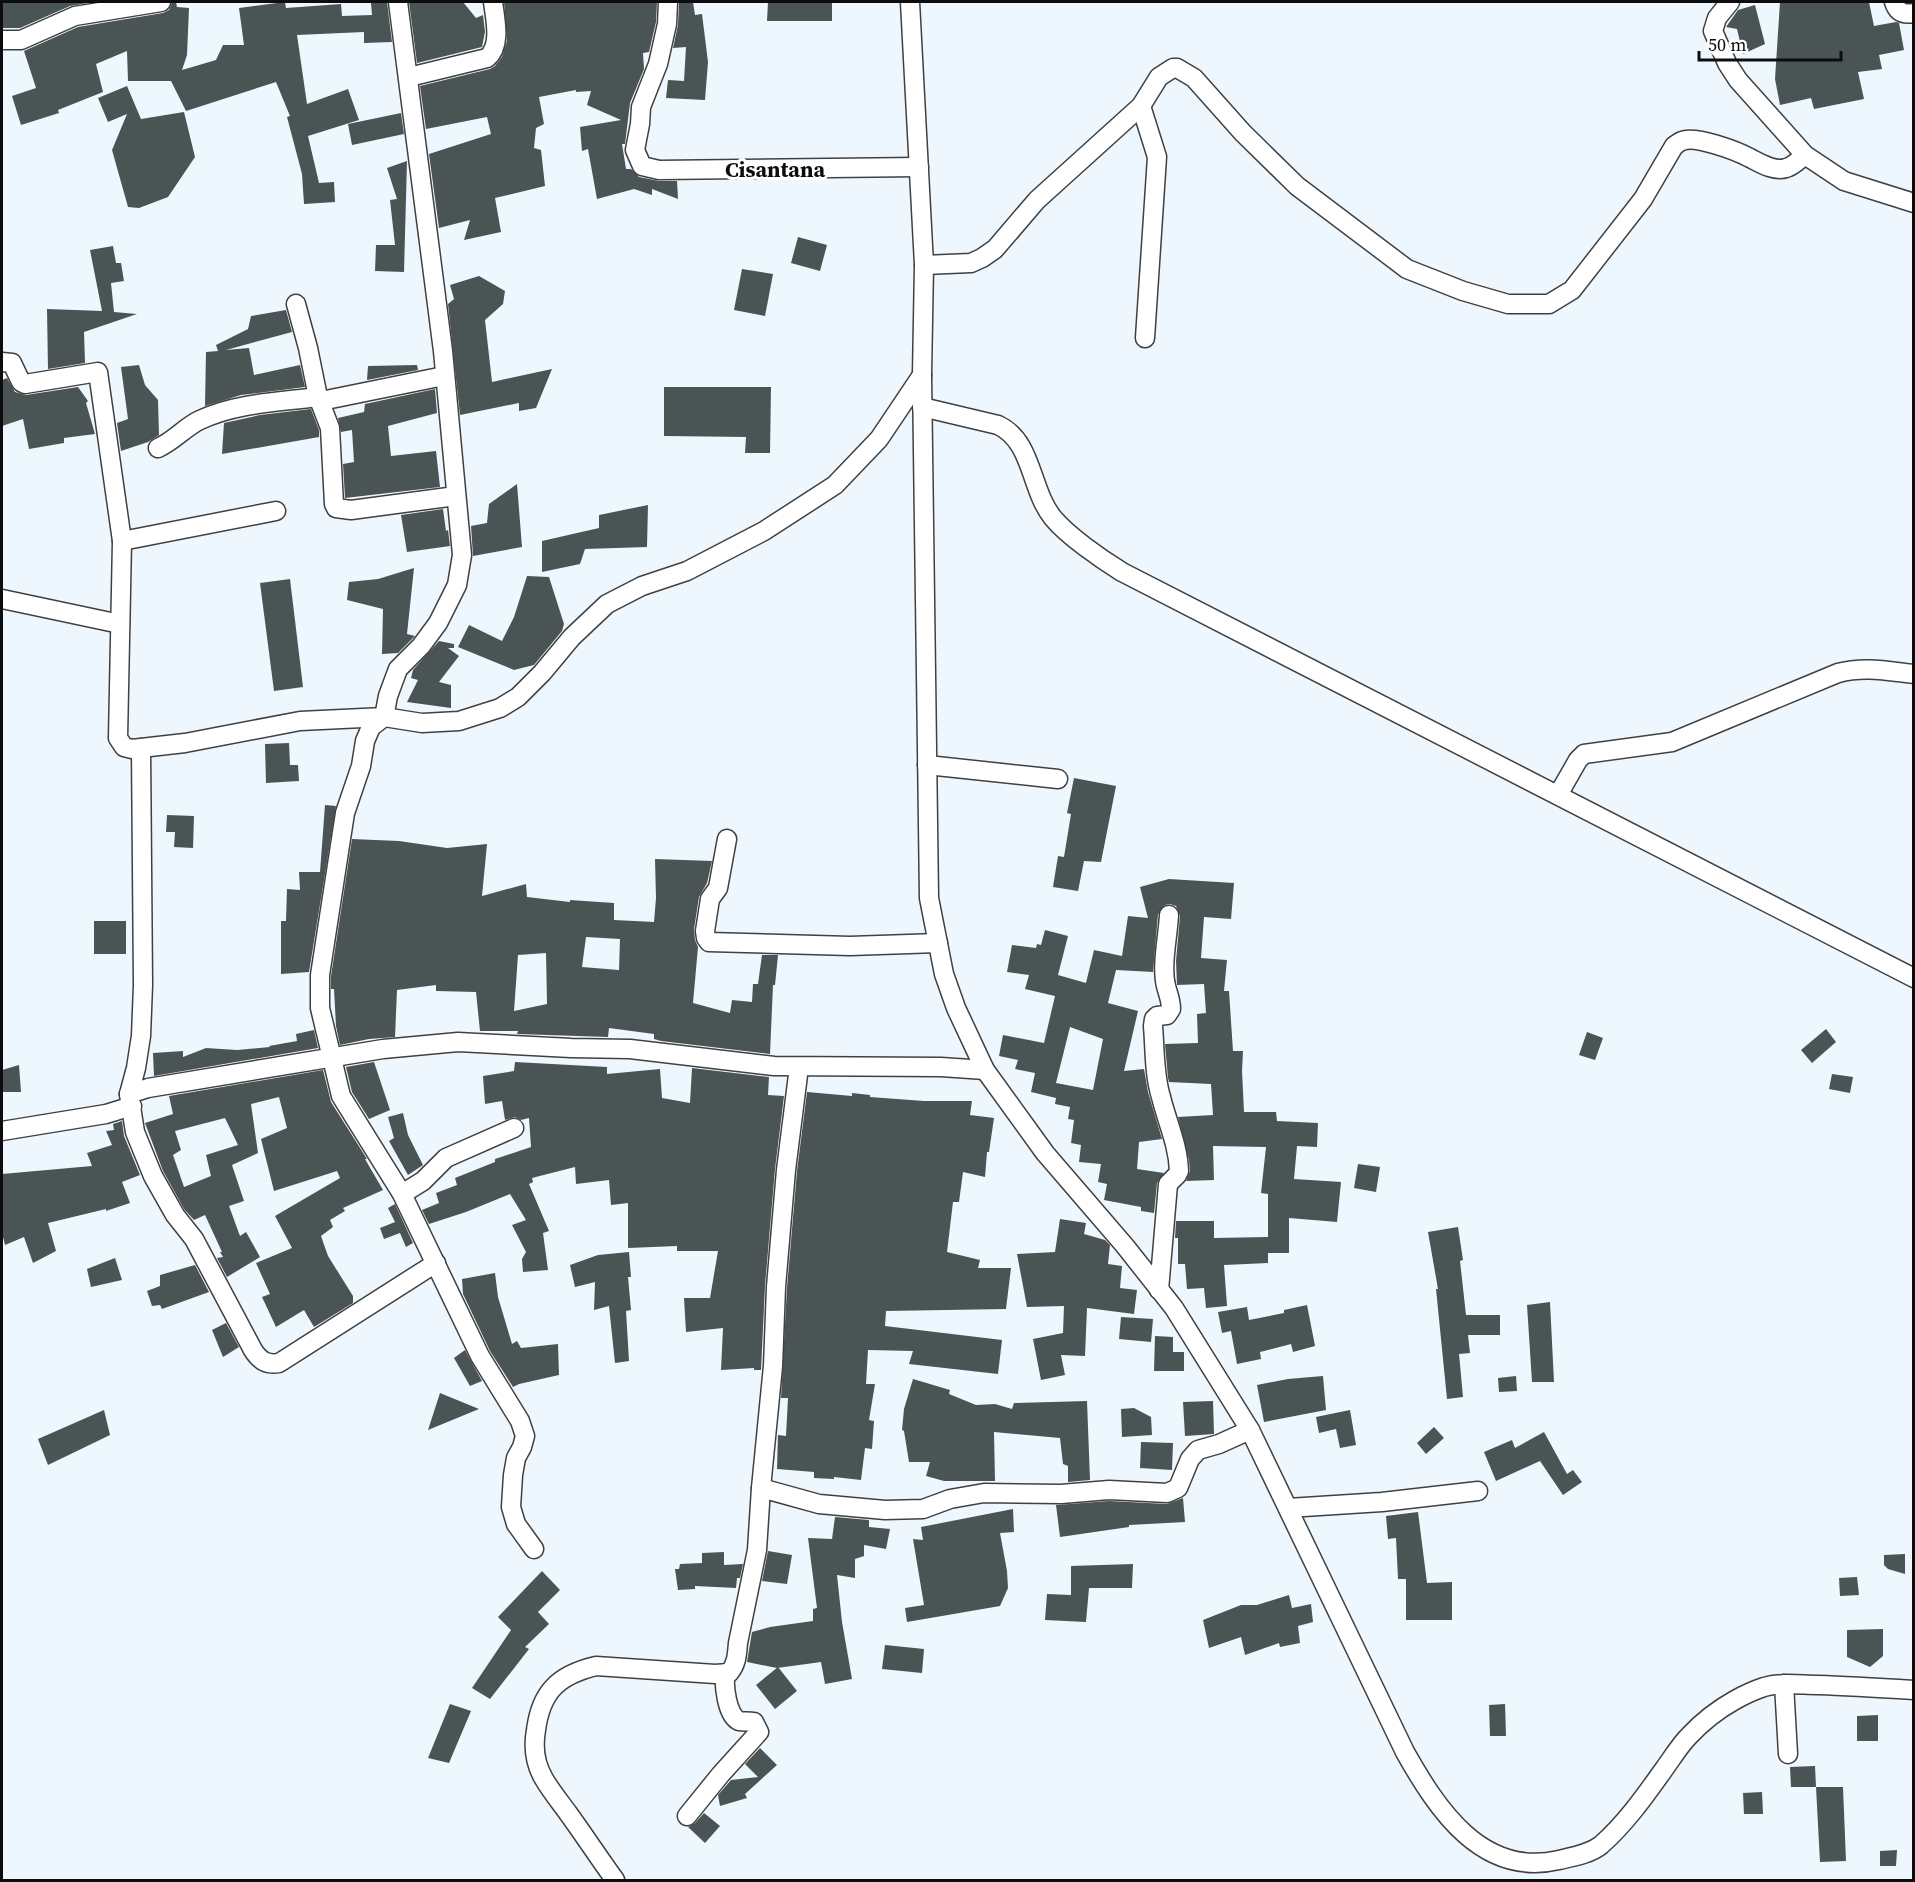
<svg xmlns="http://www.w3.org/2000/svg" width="1915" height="1882" font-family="'Source Serif 4',serif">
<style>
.building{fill:#4a5454;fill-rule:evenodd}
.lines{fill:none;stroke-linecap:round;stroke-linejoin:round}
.minor-casing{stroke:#404040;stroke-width:21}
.minor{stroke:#fff;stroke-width:18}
.labels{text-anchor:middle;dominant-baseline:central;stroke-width:6;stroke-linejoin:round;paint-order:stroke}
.quarter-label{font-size:22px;font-weight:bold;fill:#0d0d0d;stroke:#fff}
</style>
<rect width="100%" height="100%" fill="#eef7fd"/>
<!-- building -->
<g class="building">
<polygon points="2,2 94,2 70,6 20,28 2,28"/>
<polygon points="172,2 176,2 177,7 189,8 187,55 182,70 216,60 223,45 244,45 239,8 285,2 286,8 341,4 342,16 372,15 371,3 387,2 392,42 364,43 364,32 297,35 307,104 348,89 359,120 308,136 319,183 334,182 335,202 304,204 302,174 287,117 290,116 276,82 186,111 171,81 128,81 127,51 96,64 103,92 58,110 59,113 21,125 12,96 36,88 24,51 78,27 163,13 169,10"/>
<polygon points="409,2 463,2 476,18 483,15 485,32 482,47 417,63"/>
<polygon points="504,2 657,2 656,22 649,52 643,53 644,69 630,103 625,144 622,144 626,169 631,169 639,177 659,181 677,181 678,199 652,189 652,195 634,189 597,199 588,149 582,151 580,127 621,120 587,105 591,91 576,92 576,90 539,97 544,124 536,128 534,148 541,150 545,186 495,198 501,232 464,240 470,220 439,228 429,154 491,134 487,117 426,129 420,86 490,69 495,66 502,57 507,41"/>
<polygon points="679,2 693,2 695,15 702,14 708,62 705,100 666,98 668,80 684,81 686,47 673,48 678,25"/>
<polygon points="768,2 832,2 832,21 767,21"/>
<polygon points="1780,2 1869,2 1874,26 1896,22 1899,23 1904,50 1879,55 1882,69 1858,72 1864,99 1814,109 1811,98 1780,105 1775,79"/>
<polygon points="1755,5 1765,44 1743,54 1737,29 1726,27 1738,10"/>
<polygon points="127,86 141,119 184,112 195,157 168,197 139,208 128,207 112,150 127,114 108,122 98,98"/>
<polygon points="401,113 404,134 352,145 348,124"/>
<polygon points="407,161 404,272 375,271 376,245 395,245 390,200 397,199 387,168"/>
<polygon points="798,237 827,245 820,271 791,263"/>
<polygon points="113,246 116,263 121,263 124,281 111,283 114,312 137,314 84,332 85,363 48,369 47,309 102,311 90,250"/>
<polygon points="742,269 773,274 765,316 734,310"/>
<polygon points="479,276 505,291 503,304 485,320 492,382 552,369 536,408 519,411 519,403 460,415 448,304 454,299 450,285"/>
<polygon points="286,310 292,332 226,350 249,348 254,375 300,365 305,387 241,395 205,406 206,352 218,351 216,345 248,329 251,316"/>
<polygon points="139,365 145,385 158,400 159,435 148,442 121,451 117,423 128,419 121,367"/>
<polygon points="417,365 418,370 367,380 368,366"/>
<polygon points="7,378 15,392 26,395 78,387 88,401 86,403 95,434 64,438 64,443 29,449 23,419 2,426 2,380"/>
<polygon points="664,387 771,387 770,453 745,453 746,437 664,436"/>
<polygon points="435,389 437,413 388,426 391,456 436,451 440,487 345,498 343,464 354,462 352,430 341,432 338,418 364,412 365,404"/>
<polygon points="311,409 319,430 319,437 222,454 224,423 260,415"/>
<polygon points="517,484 522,547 473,556 471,526 487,523 489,504"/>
<polygon points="648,505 647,547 585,549 580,564 542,572 542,541 599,528 599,515"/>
<polygon points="443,509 446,531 448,530 450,546 407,552 401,515"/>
<polygon points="414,568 407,634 415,636 398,653 382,654 383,609 347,600 349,582 378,579"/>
<polygon points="527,576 549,577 564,624 562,631 534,665 514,670 458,647 469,625 502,641 514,617"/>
<polygon points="290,579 303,687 274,691 260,583"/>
<polygon points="439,641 454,644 454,648 448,648 459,656 439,682 451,685 451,708 407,702 418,680 411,678 413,670"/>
<polygon points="289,743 290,765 298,765 299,781 266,783 265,744"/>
<polygon points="1074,778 1116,786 1101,862 1084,861 1078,891 1053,887 1058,856 1064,857 1071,814 1067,813"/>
<polygon points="325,805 336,806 309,972 281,974 281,921 286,921 287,889 300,890 299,872 320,872"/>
<polygon points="167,815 194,816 193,848 174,847 175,832 166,832"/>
<path d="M352,839l47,2 48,7 40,-4 -5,52 44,-12 1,13 43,5v-2l44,3v17l40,2 2,-24 -1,-39 57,2 -5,22 -8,14 -5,32 1,11 3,7 -5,56 37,10 2,-13 20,2 1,-18h5l4,-29h16l-3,30h-2l-3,69 -109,-13 -7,-2v-5l-45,-6 -1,9 -91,-3 1,-3h-38l-4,-39 -40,-1v-6l-39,5 -2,47 -26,2 -29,6 -4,-19 -2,-37h-3v-13zM586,937l34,2 -1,31 -37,-3zM546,953l1,51 -33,7 4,-56z"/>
<path d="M1169,879l65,4 -3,36 -27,-2 -3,41 26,2 -3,31h5l4,60h10l-1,20 2,41h32l1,9 41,2 -1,24 -20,-1 -3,33 47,3 -4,40 -48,-4v35h-21v10l-44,2 3,41 -21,2 -2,-20 -17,1 -2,-25h-7v-26h-3l1,-17h38v17l54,-1v-43l-7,-1 5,-46 -53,-1 1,34 -28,1 4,-10 -1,-11 -11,-43 35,-2 -2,-31 -42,-2 -1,-4 -3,-34 33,-1 -1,-29 9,-1 -2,-29 -27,1 -1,-24 4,-45 -4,-10 -6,-2 -5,1 -7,9 -5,58 -37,-2 -8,33 30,8 -14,60 20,-2 4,23 14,47 -23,3 -2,27 27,4 -7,10 -3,30 -13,-2v-4l-37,-7 3,-16 -9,-2 3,-18 -22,-2 2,-17 -10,-2 3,-23 -6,-1 2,-12 -15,-3 1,-6 -25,-6 4,-19 -20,-4 3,-9 -19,-4 4,-21 41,8 11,-47 -30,-7 4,-14 -22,-3 5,-27 24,3 1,-4 4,1 4,-15 23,6 -10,39 28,8 8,-33 28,6 6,-40 20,2 -8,-31zM1070,1027l33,12 -10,51 -37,-7z"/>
<rect x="94" y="921" width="32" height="33"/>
<polygon points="1826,1029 1836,1042 1812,1063 1801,1050"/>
<polygon points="314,1030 318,1048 154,1076 153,1053 183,1051 183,1057 206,1048 237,1050 270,1047 269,1046 297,1041 296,1034"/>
<polygon points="1587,1032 1603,1038 1595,1060 1579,1055"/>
<polygon points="374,1062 390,1110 369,1119 352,1092 346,1067"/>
<polygon points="515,1062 607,1067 607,1074 660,1069 662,1098 690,1103 692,1068 769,1077 768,1095 784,1096 775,1169 765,1286 761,1370 754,1370 754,1368 721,1370 723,1328 686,1332 684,1298 710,1298 718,1251 677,1251 677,1246 628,1248 628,1203 611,1205 609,1180 576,1184 575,1167 532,1178 533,1182 529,1184 549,1231 543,1233 548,1270 523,1272 522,1259 526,1252 512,1225 526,1220 510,1194 466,1212 429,1224 422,1210 439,1203 436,1193 457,1185 455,1178 495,1162 495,1159 531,1147 529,1118 521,1120 515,1117 505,1120 502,1101 485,1104 483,1076 514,1071"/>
<polygon points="19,1065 21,1092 2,1092 2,1070"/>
<path d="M323,1070l8,32 36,57h-2l18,31 -40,18 2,3 -15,9 3,7 -12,9 7,20 25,40v7l-39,24 -10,-17 -28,17 -14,-30 8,-3 -14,-31 36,-15 -17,-32 65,-38 -3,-7 -63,20 -13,-52 26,-11 -8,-31 -28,7 7,49 -26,12 12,36 -15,5 11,30 6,-4 14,25 -33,20 -10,-19 6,-1 -3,-5h2l-17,-37 -11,5 -10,-11 -21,-38 -18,-48 28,-9 -4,-18zM225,1118l13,27 -32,10 5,21 -27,11 -11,-32 8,-5 -6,-19z"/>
<polygon points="1832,1074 1853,1077 1850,1093 1829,1089"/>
<polygon points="807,1092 852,1096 852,1093 870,1095 870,1097 924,1101 972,1101 970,1115 994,1118 989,1152 987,1152 985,1177 963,1172 959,1202 953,1202 947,1252 980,1260 978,1268 1011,1268 1006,1309 886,1311 885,1326 1002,1340 998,1374 909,1364 913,1351 868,1350 866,1384 875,1384 869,1420 874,1421 872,1449 865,1448 861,1480 834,1477 834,1479 814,1478 814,1472 777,1469 778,1435 786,1436 788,1398 781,1398 787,1288 797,1171"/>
<polygon points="403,1113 408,1135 423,1165 408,1175 389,1141 394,1138 388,1117"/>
<polygon points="122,1121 124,1136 140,1175 122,1182 130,1203 106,1211 106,1209 48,1223 56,1251 33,1263 24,1237 5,1245 2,1233 2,1174 92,1166 87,1153 112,1145 106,1131 114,1130 113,1124"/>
<polygon points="1358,1164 1380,1167 1376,1192 1354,1188"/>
<polygon points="395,1204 413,1243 406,1247 400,1233 384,1239 380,1228 395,1222 388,1208"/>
<polygon points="1060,1219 1086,1223 1084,1234 1105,1240 1110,1245 1108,1264 1122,1266 1120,1288 1137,1290 1134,1314 1087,1308 1085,1356 1061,1355 1065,1375 1041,1380 1033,1339 1063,1333 1064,1306 1027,1307 1017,1254 1055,1252"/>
<polygon points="1458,1227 1463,1260 1460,1261 1466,1315 1500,1315 1500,1335 1468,1335 1470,1353 1459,1354 1463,1397 1447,1399 1436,1289 1438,1289 1428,1232"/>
<polygon points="629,1252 631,1277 628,1277 631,1310 626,1311 629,1361 615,1363 609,1306 594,1310 595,1282 575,1287 570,1265 598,1255"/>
<polygon points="115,1258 122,1280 91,1287 87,1269"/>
<polygon points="195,1265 209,1292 162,1309 160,1305 152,1306 147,1291 160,1286 160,1275"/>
<polygon points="495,1273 498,1297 512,1344 517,1341 521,1348 558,1344 559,1375 519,1384 513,1387 490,1351 463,1294 462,1279"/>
<polygon points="1550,1302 1554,1382 1532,1382 1527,1305"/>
<polygon points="1307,1305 1315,1346 1293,1352 1291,1344 1260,1352 1261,1359 1237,1364 1231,1331 1222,1333 1218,1312 1247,1307 1249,1320 1284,1313 1284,1310"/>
<polygon points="1121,1317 1153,1319 1151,1342 1119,1339"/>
<polygon points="226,1323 239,1347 223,1357 212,1330"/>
<polygon points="1155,1336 1173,1337 1173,1352 1184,1352 1184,1371 1154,1371"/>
<polygon points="465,1350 482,1381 470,1386 454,1358"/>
<polygon points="1323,1376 1326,1410 1264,1422 1257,1385 1288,1379"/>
<polygon points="1516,1376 1517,1391 1499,1392 1498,1378"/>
<polygon points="913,1379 950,1390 949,1394 976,1405 995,1404 1012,1409 1014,1403 1087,1401 1090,1480 1068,1482 1068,1466 1063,1464 1060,1438 994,1432 995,1481 944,1481 926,1476 930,1462 909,1462 904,1431 902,1430 904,1409"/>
<polygon points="440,1393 479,1409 428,1430"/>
<polygon points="1213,1401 1214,1434 1185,1436 1183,1402"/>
<polygon points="1134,1408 1151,1417 1152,1435 1122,1437 1121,1409"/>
<polygon points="104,1410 110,1435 48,1465 38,1439"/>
<polygon points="1350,1410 1356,1445 1340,1448 1336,1429 1319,1433 1316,1417"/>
<polygon points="1434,1427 1444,1438 1426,1454 1417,1443"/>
<polygon points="1544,1432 1567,1474 1573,1470 1582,1482 1563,1495 1540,1461 1496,1481 1484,1452 1512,1440 1515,1448"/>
<polygon points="1141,1442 1173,1443 1172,1470 1140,1468"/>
<polygon points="1183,1498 1185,1522 1129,1525 1129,1527 1060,1537 1056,1505 1109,1501 1167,1504"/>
<polygon points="1013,1509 1014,1532 1000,1533 1007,1571 1008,1588 1000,1606 907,1622 905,1608 924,1605 913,1539 923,1540 921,1527"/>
<polygon points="1418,1512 1427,1583 1452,1582 1452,1620 1406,1620 1406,1579 1398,1579 1396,1538 1388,1539 1386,1516"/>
<polygon points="835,1517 869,1520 869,1527 890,1529 886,1549 864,1545 864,1556 855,1559 855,1578 837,1575 842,1622 852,1679 825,1684 821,1662 777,1668 747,1662 752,1632 770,1627 813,1621 813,1609 817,1608 808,1538 832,1539"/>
<polygon points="768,1551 792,1555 787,1584 762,1581"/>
<polygon points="724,1552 724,1565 743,1564 740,1578 737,1578 736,1588 695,1586 695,1589 678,1590 675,1569 679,1569 680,1564 702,1563 702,1553"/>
<polygon points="1905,1554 1905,1574 1888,1569 1884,1565 1884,1555"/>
<polygon points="1133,1564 1132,1588 1089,1588 1086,1622 1045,1620 1047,1594 1071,1595 1071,1566"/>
<polygon points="542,1571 560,1590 538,1612 549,1624 525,1647 529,1649 490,1699 472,1688 511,1630 498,1617"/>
<polygon points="1857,1577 1859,1595 1840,1596 1839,1578"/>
<polygon points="1289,1595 1292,1608 1311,1604 1313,1622 1298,1626 1300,1643 1280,1647 1279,1643 1245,1655 1241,1637 1209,1648 1203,1620 1241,1605 1257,1605"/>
<polygon points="1883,1629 1883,1656 1870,1667 1847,1657 1847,1630"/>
<polygon points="885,1645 924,1649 922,1673 882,1669"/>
<polygon points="778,1667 797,1691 775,1709 756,1685"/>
<polygon points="450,1704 471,1711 449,1763 428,1758"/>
<polygon points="1505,1704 1506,1736 1490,1736 1489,1705"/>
<polygon points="1878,1715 1878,1741 1857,1741 1857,1716"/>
<polygon points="760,1748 777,1765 745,1794 747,1798 720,1806 718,1795 731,1780 758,1777 745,1764"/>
<polygon points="1815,1766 1816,1787 1791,1787 1790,1767"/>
<polygon points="1816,1787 1843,1787 1846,1861 1820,1862"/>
<polygon points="1762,1792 1763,1814 1744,1814 1743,1793"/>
<polygon points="704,1813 720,1826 705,1843 688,1827 695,1823"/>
<polygon points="1897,1850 1896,1866 1880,1866 1880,1851"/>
</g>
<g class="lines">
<defs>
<g id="minor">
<polyline points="668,2 667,24 658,64 641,107 640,124 635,150 642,166 659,170 919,167"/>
<path d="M910,2l14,263 -2,110 7,523 15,76 12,34 29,62 60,83 80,93 49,62 76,122 155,322c32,57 77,126 154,108 13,-3 31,-6 42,-15 26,-23 46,-52 66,-80 7,-10 14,-21 22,-29 13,-14 30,-27 46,-36 9,-5 20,-10 29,-13 18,-5 37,-2 54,-2 32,1 64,3 96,5"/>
<polyline points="1730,2 1717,18 1713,31 1727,63 1738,80 1805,155 1844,181 1914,203"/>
<path d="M1894,2c3,10 9,13 20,11"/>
<polyline points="2,40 21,40 75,16 161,2"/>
<path d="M409,77l78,-19c15,-12 8,-40 6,-56"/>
<polyline points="1141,106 1157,157 1145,338"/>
<path d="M924,265l47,-2 11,-5 13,-9 42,-49 104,-94 18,-29 14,-9h4l17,10 49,55 54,53 110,83 56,22 45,13h41l23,-14 71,-91 31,-53c3,-2 5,-4 8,-5 13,-6 55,10 68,17 10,5 24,14 36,10 6,-1 14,-9 19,-13"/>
<polyline points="296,304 308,348 318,397 330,428 334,504 336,508 351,510 456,496"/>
<polyline points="2,362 12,363 21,382 25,384 98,372 122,541 276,511"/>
<polyline points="321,401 444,376"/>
<path d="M922,407l76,18c35,16 32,65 55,93 15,18 48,41 69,54l792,406"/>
<path d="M158,448c17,-8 27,-21 42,-28 36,-17 79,-18 118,-23"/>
<polyline points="122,541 118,738 124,747 132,749 185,743 300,721 384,717 388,696 398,669 421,646 438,623 457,585 462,555 443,351 398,2"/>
<polyline points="2,599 120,624"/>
<path d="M141,748l2,237 -2,51 -5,32 -7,26 6,38 18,44 22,39 19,24 59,111c7,11 14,15 26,13l157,-100"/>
<polyline points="927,765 1058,779"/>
<path d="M1558,795l20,-35 6,-6 88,-12 166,-69c26,-7 49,-2 76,1"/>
<polyline points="727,839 718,888 710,899 705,931 706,938 709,942 850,946 938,943"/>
<polyline points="129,1094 148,1088 383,1049 458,1042 571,1048 630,1049 774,1066 941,1067 985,1070"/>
<polyline points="2,1131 106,1114 132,1106"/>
<polyline points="402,1194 423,1181 446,1158 514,1128"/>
<path d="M1159,1290l9,-106 9,-9 2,-4c-1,-27 -12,-49 -18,-74 -7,-22 -6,-48 -8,-71l1,-7 3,-3 10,-1 4,-6c0,-9 -3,-15 -5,-23 -5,-20 2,-50 3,-71"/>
<polyline points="761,1488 773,1366 776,1287 786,1170 799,1067"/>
<polyline points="1288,1508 1382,1502 1478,1491"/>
<polyline points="534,1549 516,1524 511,1507 513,1475 516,1458 522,1447 525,1436 520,1421 480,1356 402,1194 341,1096 320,1008 320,975 345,813 361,766 365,741 371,727 384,717 422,723 459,721 500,708 518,697 542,673 572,637 607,604 642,586 687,571 764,531 835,485 879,439 922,375"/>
<polyline points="1784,1684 1788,1754"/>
<path d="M687,1816l34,-42 38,-42 -5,-10c-5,-1 -11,0 -15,-1 -12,-5 -16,-37 -13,-48"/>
<path d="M615,1880c-16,-22 -31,-45 -47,-67 -8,-11 -17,-22 -24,-34 -9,-15 -11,-32 -8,-49 5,-38 22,-55 60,-64l119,8 14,-1c8,-9 8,-19 9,-30l19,-93 4,-62 58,16 66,6 38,-1 27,-10 34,-6 77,1 48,-4 58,3 11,-5 12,-29 8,-9 21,-6 31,-14"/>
</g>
</defs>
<!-- minor casing -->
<use href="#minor" class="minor-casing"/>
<!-- minor -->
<use href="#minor" class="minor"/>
</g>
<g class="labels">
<!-- quarter labels -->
<g class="quarter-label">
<text x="775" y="169">Cisantana</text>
</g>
</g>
<!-- border -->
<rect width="1915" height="1882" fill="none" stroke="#0d0d0d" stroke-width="6"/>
<!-- scale -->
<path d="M1699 51v9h142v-9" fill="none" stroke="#0d0d0d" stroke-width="3"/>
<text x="1708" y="51" font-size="18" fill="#0d0d0d" stroke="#ffffff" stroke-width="4.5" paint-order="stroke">50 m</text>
</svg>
